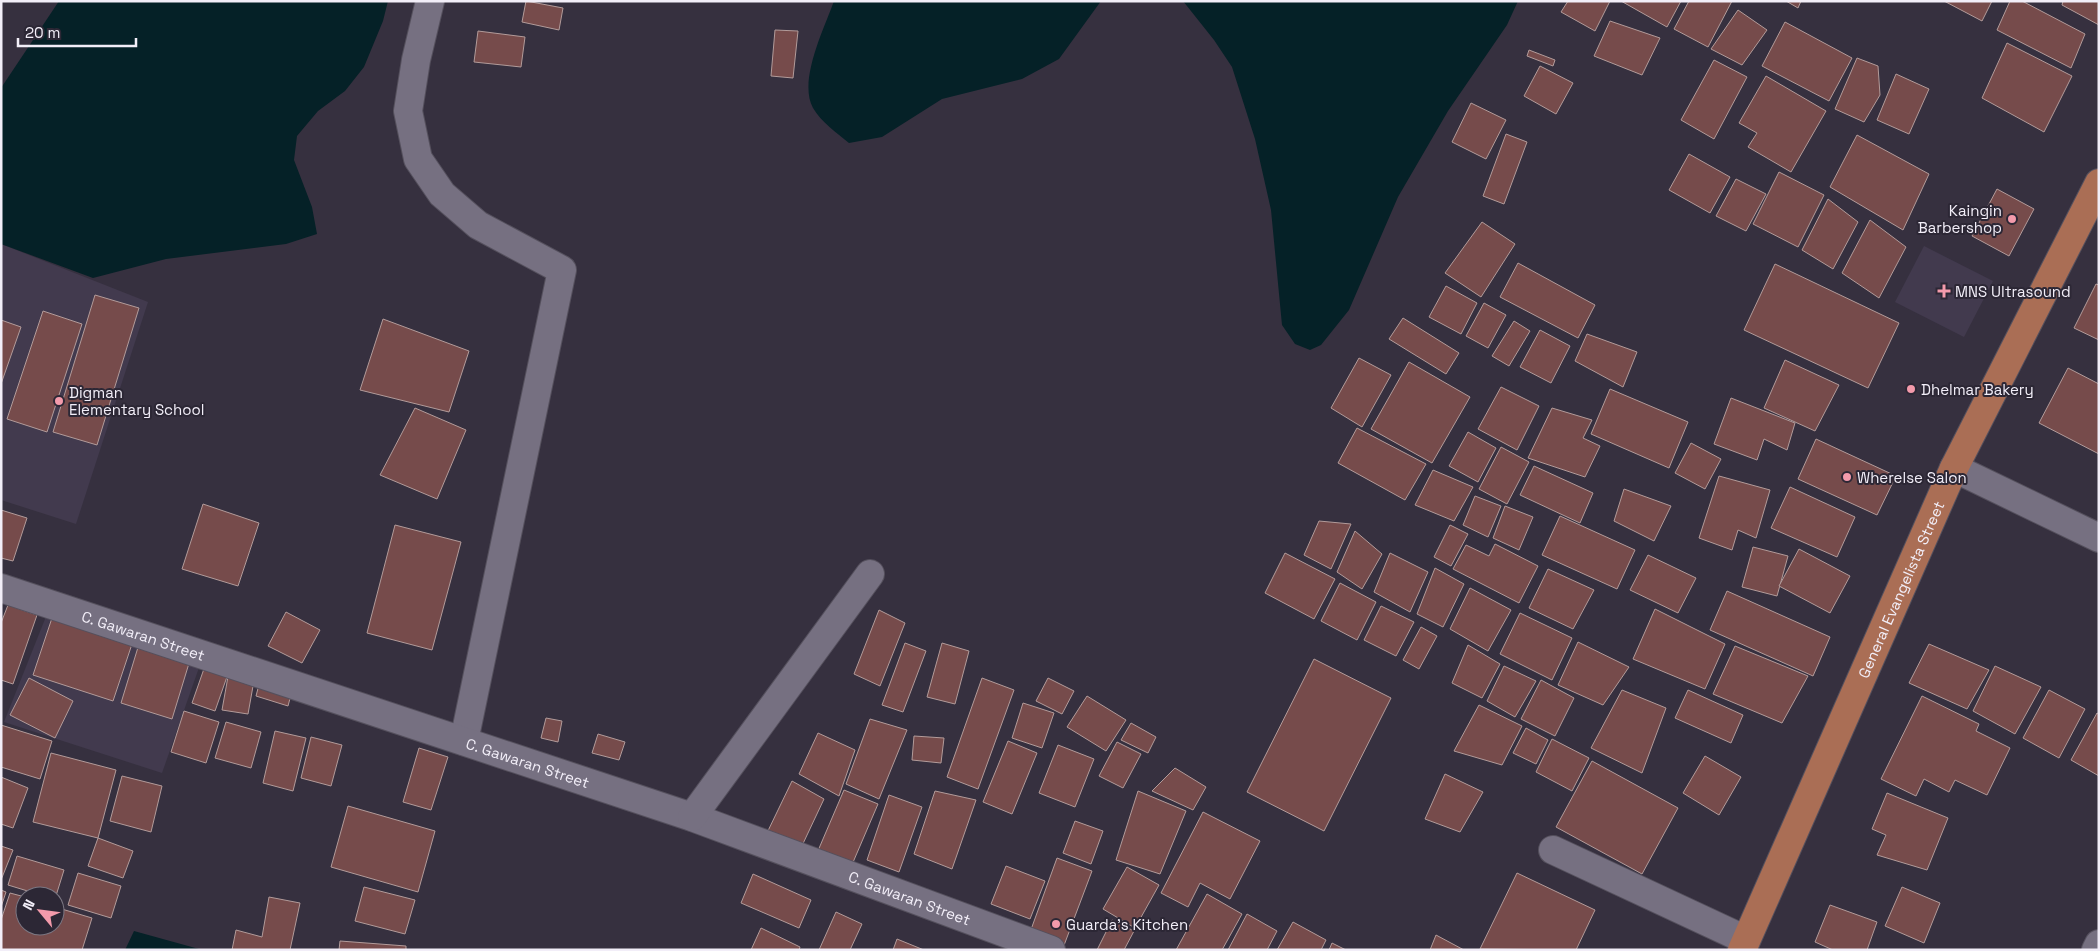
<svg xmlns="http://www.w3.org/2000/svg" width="2100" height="951" font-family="'Space Grotesk',sans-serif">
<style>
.built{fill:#423a4e}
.water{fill:#052127}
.building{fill:#764b4b;stroke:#b29b9a}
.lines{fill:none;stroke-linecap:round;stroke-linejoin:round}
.minor-casing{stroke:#55505d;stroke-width:30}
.major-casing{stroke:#55505d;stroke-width:30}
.minor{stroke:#767081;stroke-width:28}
.major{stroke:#aa6e55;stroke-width:28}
.poi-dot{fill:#f39aab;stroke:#2c2735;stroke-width:2}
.labels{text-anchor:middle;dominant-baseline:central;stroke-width:4;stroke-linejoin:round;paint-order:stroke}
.poi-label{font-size:15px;fill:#f2eef8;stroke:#2c2735;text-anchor:start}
.street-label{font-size:15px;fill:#f2eef8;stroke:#2c2735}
</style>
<rect width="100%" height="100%" fill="#36303f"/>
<!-- built -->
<g class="built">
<polygon points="1,244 148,302 76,524 1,500"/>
<polygon points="1924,246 1993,281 1964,337 1895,302"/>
<polygon points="49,609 202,659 162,773 4,722"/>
</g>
<!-- water -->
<g class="water">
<polygon points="59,1 388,1 383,21 364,67 345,91 318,111 297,136 294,160 312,207 317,234 286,244 166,259 93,278 1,244 1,88"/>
<path d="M834,1h267l-42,58 -37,20 -80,20 -60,38 -33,6c-12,-10 -28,-21 -36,-35 -15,-27 11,-79 21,-107z"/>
<polygon points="1183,1 1518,1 1507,25 1448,111 1398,197 1349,310 1321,345 1310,350 1295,344 1282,325 1271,210 1255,139 1232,67 1214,40"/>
<polygon points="134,931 199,949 199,950 125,950"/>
</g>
<!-- building -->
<g class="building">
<polygon points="526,1 563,8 559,30 522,22"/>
<polygon points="1568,1 1610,1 1595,31 1561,12"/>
<polygon points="1621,1 1681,1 1667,27"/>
<polygon points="1689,1 1732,1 1708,47 1674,29"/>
<polygon points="1786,1 1801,1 1798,8"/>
<polygon points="1944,1 1992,1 1982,21"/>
<polygon points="2010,1 2022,1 2085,34 2071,68 1997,30"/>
<polygon points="2063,1 2099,1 2099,25 2062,5"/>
<polygon points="1738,10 1767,30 1742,65 1711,49"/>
<polygon points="1610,21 1660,38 1642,75 1594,56"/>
<polygon points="1785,22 1852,58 1829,101 1762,66"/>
<polygon points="775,30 798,31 793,78 771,76"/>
<polygon points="478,31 525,37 521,67 474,62"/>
<polygon points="2007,43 2072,76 2044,132 1982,98"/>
<polygon points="1529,50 1555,60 1553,66 1527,56"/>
<polygon points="1857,58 1878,66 1880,95 1864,122 1835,109"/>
<polygon points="1714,60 1747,77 1714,139 1681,120"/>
<polygon points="1540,66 1573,83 1556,114 1524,96"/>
<polygon points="1896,74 1929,89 1909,134 1877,120"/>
<polygon points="1766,76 1826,111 1791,172 1748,147 1757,133 1739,123"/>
<polygon points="1471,103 1506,120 1486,159 1452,142"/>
<polygon points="1506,134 1527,142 1504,204 1483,196"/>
<polygon points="1857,135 1929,174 1903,230 1830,187"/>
<polygon points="1689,154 1730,177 1710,213 1669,190"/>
<polygon points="1779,172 1824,195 1798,247 1753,224"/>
<polygon points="1736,179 1766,194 1746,231 1716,216"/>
<polygon points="1997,189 2034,209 2009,256 1972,236"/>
<polygon points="1828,199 1858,222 1833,269 1802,250"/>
<polygon points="1870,220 1906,247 1879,298 1842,273"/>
<polygon points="1482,222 1515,244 1481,297 1445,273"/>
<polygon points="1518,263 1595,305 1578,338 1500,297"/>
<polygon points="1775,264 1899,323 1868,388 1744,330"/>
<polygon points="2096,284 2099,285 2099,340 2074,328"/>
<polygon points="1446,286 1477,303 1461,334 1429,317"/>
<polygon points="95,295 139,308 97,445 53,432"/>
<polygon points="1484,303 1506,315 1488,348 1466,336"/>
<polygon points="43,311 82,324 47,432 7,419"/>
<polygon points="1403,318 1459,353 1446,374 1389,339"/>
<polygon points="383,319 469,351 449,412 360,390"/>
<polygon points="1,320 21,327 1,384"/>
<polygon points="1514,321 1530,331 1509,366 1492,356"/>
<polygon points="1540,330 1570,346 1551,383 1520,367"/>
<polygon points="1587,334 1637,352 1623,387 1575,361"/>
<polygon points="1359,358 1391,375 1362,427 1331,408"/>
<polygon points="1785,360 1839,385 1815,431 1764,408"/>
<polygon points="1409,362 1470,397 1432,463 1371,429"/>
<polygon points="2068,368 2099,384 2099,454 2039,423"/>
<polygon points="1501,387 1539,406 1517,450 1478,429"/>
<polygon points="1610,389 1688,422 1669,468 1591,434"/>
<polygon points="1731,398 1795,423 1787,450 1764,439 1757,460 1714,444"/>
<polygon points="415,408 466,430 437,499 380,475"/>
<polygon points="1552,408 1592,420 1583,438 1600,446 1585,477 1528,458"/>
<polygon points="1357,428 1426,464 1405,500 1338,463"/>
<polygon points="1468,432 1496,448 1478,482 1449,466"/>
<polygon points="1816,439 1896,476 1877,515 1798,479"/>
<polygon points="1691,443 1721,459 1705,489 1675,473"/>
<polygon points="1501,447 1529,462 1507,504 1479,489"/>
<polygon points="1534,466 1593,493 1580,523 1520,495"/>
<polygon points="1433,470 1473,487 1454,521 1415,505"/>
<polygon points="1719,476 1770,490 1756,538 1738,530 1732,550 1699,538"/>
<polygon points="1790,487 1855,517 1837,557 1771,528"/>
<polygon points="1624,489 1671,506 1654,541 1614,521"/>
<polygon points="1475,496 1501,506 1488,537 1463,525"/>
<polygon points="203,504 259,523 238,586 182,569"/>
<polygon points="1505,506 1533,517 1519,550 1493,538"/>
<polygon points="1,510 27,518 13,561 1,558"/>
<polygon points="1560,516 1635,550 1617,589 1542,555"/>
<polygon points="1319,521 1351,524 1331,569 1304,555"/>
<polygon points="395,525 461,542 432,650 367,633"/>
<polygon points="1450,525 1468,534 1451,566 1434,557"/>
<polygon points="1355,531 1382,554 1362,589 1337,572"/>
<polygon points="1495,544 1538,566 1519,603 1453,569 1466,545 1489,556"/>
<polygon points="1753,547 1788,556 1777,596 1742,587"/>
<polygon points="1799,549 1850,576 1830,613 1779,586"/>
<polygon points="1285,553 1335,579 1314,619 1265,593"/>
<polygon points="1390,553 1428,572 1410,612 1374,592"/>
<polygon points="1648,555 1696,578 1678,613 1630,590"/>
<polygon points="1435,568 1464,584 1443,627 1417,614"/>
<polygon points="1548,569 1594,590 1573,629 1529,608"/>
<polygon points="1340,583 1376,602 1357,640 1321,621"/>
<polygon points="1470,588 1511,610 1488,651 1450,629"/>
<polygon points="1727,591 1830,637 1813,676 1710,630"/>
<polygon points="8,605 37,615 13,684 1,680 1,623"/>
<polygon points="1381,606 1414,622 1396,656 1364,640"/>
<polygon points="1655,609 1725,644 1705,689 1633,659"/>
<polygon points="879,610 905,623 880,686 854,674"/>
<polygon points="286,612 320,630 302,663 268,646"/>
<polygon points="1520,613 1572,638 1552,680 1500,654"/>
<polygon points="53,615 133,641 113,701 33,675"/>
<polygon points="1421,627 1437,636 1419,669 1403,660"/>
<polygon points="1578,642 1629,667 1603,705 1558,685"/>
<polygon points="905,643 926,651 903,712 882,705"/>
<polygon points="942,643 969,651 955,704 927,697"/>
<polygon points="139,644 190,660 172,719 121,703"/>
<polygon points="1929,644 1989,670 1967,709 1909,683"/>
<polygon points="1468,645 1500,664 1482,698 1452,683"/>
<polygon points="1735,646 1808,676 1782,723 1713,694"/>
<polygon points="1314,659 1391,698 1324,831 1247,792"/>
<polygon points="206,663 229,671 215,711 192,703"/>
<polygon points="1504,666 1536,681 1515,717 1487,701"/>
<polygon points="1995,666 2041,687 2015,734 1973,711"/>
<polygon points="229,671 255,675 248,714 222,710"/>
<polygon points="261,677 293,687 288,706 256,696"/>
<polygon points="29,678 73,701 55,738 10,715"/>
<polygon points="982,678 1014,690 978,789 947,777"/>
<polygon points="1048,678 1074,691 1062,714 1036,701"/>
<polygon points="1541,680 1574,698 1555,736 1521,719"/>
<polygon points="1622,690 1666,708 1642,773 1591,748"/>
<polygon points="1688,690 1743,715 1731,743 1675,718"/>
<polygon points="2049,690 2085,709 2059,758 2023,738"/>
<polygon points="1087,696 1126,720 1106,751 1067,727"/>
<polygon points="1922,696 1979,724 1976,731 2010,748 1987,795 1955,780 1949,792 1924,779 1916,796 1881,779"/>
<polygon points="1023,703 1054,713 1042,748 1012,738"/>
<polygon points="1479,705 1522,726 1502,765 1454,751"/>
<polygon points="184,711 219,722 206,763 171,752"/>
<polygon points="2097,713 2099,714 2099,776 2071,760"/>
<polygon points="546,718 562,721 558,742 541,738"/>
<polygon points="870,719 907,730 879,799 846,784"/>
<polygon points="226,722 261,732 251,768 215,758"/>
<polygon points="1131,723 1156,737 1148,753 1121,740"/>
<polygon points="1,725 52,741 40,779 1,767"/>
<polygon points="1526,728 1548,740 1536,764 1513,753"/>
<polygon points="275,731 306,738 293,791 263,783"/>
<polygon points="818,733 855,750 839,796 799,774"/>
<polygon points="598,734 625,742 619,760 592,753"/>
<polygon points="914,736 944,738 941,763 912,760"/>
<polygon points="311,737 342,745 331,786 301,778"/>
<polygon points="1552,739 1589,758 1572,791 1536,772"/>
<polygon points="1008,741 1037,753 1012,814 983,802"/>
<polygon points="1117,742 1141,754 1123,788 1099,776"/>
<polygon points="1058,745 1094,759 1075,807 1039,793"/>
<polygon points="419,748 448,757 431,810 403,802"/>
<polygon points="51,753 116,770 98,838 33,822"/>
<polygon points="1705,756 1741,777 1719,815 1683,793"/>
<polygon points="1592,761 1678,808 1642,874 1556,827"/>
<polygon points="1175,768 1206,787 1193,810 1152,791"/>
<polygon points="1445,774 1483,792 1460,832 1425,819"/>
<polygon points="122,776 162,786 151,832 110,821"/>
<polygon points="1,777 28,788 13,828 1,824"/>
<polygon points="792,781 824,799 800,850 765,837"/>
<polygon points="844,790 878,804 851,867 817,853"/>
<polygon points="935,791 976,800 952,869 914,854"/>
<polygon points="1138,791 1186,811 1160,874 1116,860"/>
<polygon points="1887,793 1948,818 1927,870 1877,855 1886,835 1872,829"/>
<polygon points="889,795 922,807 899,872 867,860"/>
<polygon points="348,806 435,831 418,892 331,867"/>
<polygon points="1203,812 1260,841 1230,899 1200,883 1188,907 1161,893"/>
<polygon points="1075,821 1103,831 1091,864 1063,853"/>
<polygon points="98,838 133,851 123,878 88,866"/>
<polygon points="1,846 13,850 1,880"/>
<polygon points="17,856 64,870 55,899 55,896 44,896 8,885"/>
<polygon points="1057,858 1092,871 1063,948 1029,935"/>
<polygon points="1006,866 1045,881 1030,919 991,904"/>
<polygon points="1127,867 1159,885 1135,928 1103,909"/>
<polygon points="78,873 121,886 111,918 68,905"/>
<polygon points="1517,873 1595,910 1576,950 1480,949"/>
<polygon points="753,874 811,900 799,928 741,903"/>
<polygon points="364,887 415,900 405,934 355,921"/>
<polygon points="1902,887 1940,903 1924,943 1885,926"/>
<polygon points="1,890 6,892 1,907"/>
<polygon points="10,893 25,897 25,926 55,926 55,907 92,918 82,950 1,950 1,920"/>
<polygon points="1207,894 1242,914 1222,950 1176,950"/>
<polygon points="269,897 300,903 290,950 232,950 236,930 262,937"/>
<polygon points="1830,905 1877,922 1867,950 1833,950 1815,942"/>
<polygon points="836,912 862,924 850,950 819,950"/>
<polygon points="1247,914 1277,931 1267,950 1228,950"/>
<polygon points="1112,920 1134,931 1124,950 1097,950"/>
<polygon points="1293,922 1326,940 1321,950 1277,950"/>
<polygon points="761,928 800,947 799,950 751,950"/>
<polygon points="1436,935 1464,950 1430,950"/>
<polygon points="897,939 924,950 893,950"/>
<polygon points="340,941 406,946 406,950 339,950"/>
<polygon points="1332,943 1346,950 1329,950"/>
</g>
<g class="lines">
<defs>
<g id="minor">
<polyline points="430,1 416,60 408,111 418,159 442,194 478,225 562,270 464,741"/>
<polyline points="1954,468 2099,538"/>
<path id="s1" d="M1,588l691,229 359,133"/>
<polyline points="692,817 870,574"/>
<polyline points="1553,850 1746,940"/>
<polyline points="2096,950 2099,944"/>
</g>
<g id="major">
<path id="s2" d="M1742,950l212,-482 145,-285"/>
</g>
</defs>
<!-- minor casing -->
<use href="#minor" class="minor-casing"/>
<!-- major casing -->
<use href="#major" class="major-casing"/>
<!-- minor -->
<use href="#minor" class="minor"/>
<!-- major -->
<use href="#major" class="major"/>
</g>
<!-- markers -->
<g class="poi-dot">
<circle cx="2012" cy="219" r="5"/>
<path d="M1941.5 283.5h5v5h5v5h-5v5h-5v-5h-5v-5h5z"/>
<circle cx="1911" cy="389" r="5"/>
<circle cx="59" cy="401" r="5"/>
<circle cx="1847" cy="477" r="5"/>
<circle cx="1056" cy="924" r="5"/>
</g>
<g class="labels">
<!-- poi labels -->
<g class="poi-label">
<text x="2002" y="210" text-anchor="end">Kaingin<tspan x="2002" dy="17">Barbershop</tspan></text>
<text x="1955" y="291">MNS Ultrasound</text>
<text x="1921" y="389">Dhelmar Bakery</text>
<text x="69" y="392">Digman<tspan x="69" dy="17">Elementary School</tspan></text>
<text x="1857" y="477">Wherelse Salon</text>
<text x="1066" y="924">Guarda’s Kitchen</text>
</g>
<!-- street labels -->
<g class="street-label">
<text stroke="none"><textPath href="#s2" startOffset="394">General Evangelista Street</textPath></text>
<text stroke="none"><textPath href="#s1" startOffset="150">C. Gawaran Street</textPath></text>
<text stroke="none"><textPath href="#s1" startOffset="555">C. Gawaran Street</textPath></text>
<text stroke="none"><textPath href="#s1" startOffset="960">C. Gawaran Street</textPath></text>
</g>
</g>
<!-- border -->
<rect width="2100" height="951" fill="none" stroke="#f2eef8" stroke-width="5"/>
<!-- north arrow -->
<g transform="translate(40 911) rotate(299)"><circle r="24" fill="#2c2735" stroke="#7b7783"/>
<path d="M0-4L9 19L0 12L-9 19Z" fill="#f39aab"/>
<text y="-8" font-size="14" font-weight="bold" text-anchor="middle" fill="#f2eef8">N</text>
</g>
<!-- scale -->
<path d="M18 38v8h118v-8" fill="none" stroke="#f2eef8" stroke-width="2.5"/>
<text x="25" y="38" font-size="15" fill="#f2eef8" stroke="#2c2735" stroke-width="4" paint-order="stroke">20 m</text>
</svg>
